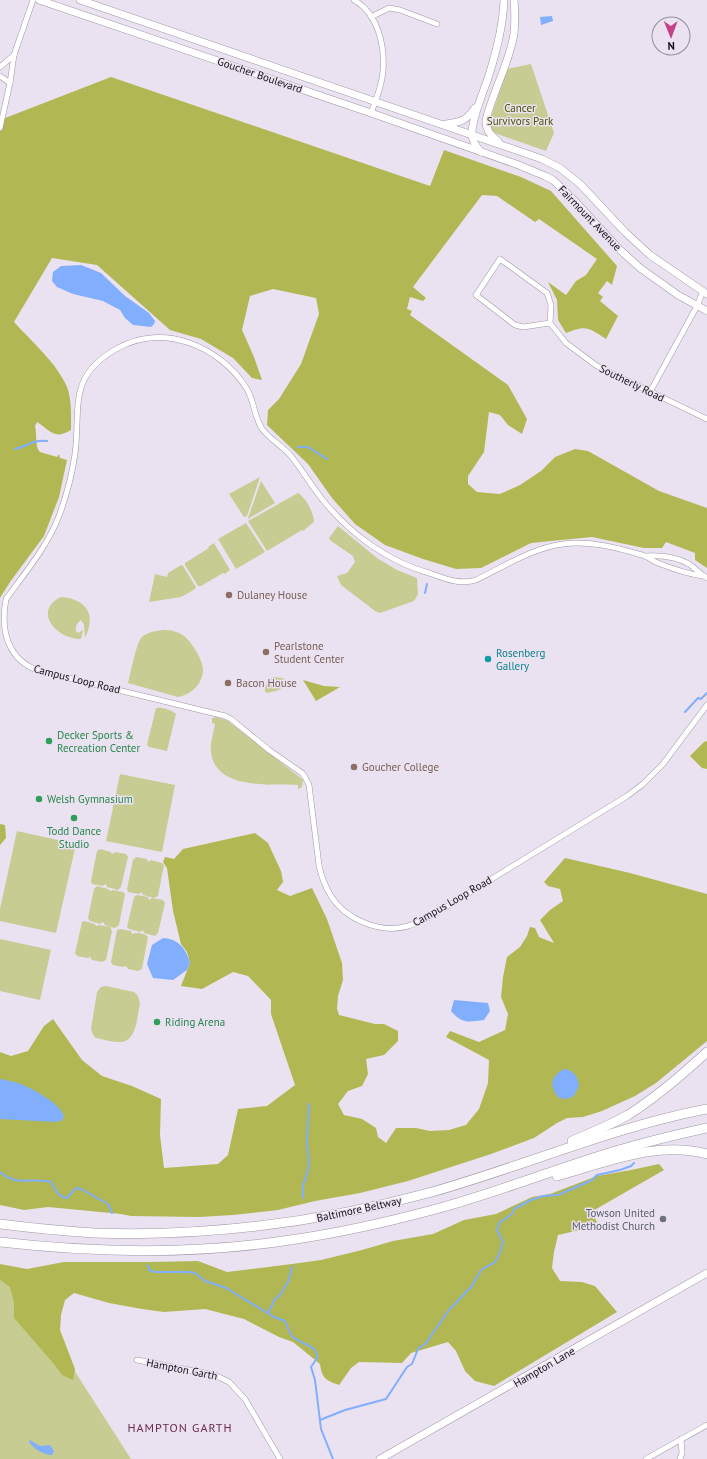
<svg xmlns="http://www.w3.org/2000/svg" width="707" height="1459" font-family="'PT Sans',sans-serif">
<style>
.green{fill:#c7cc92}
.forest{fill:#b1b853}
.water{fill:#81aefd}
.lines{fill:none;stroke-linecap:round;stroke-linejoin:round}
.stream{stroke:#81aefd;stroke-width:2}
.street-casing{stroke:#9f97a5;stroke-width:6}
.secondary-casing{stroke:#9f97a5;stroke-width:8}
.highway-casing{stroke:#9f97a5;stroke-width:10}
.street{stroke:#fff;stroke-width:5}
.secondary{stroke:#fff;stroke-width:7}
.highway{stroke:#fff;stroke-width:9}
.education-dot{fill:#8d6e63;stroke:#ebe2f1;stroke-width:1.5}
.culture-dot{fill:#0f9aa8;stroke:#ebe2f1;stroke-width:1.5}
.leisure-dot{fill:#2e9e5b;stroke:#ebe2f1;stroke-width:1.5}
.worship-dot{fill:#6b7280;stroke:#ebe2f1;stroke-width:1.5}
.labels{text-anchor:middle;dominant-baseline:central;stroke-width:3;stroke-linejoin:round;paint-order:stroke}
.street-label{font-size:11px;fill:#141116;stroke:#ebe2f1}
.park-label{font-size:11px;fill:#4d5100;stroke:#ebe2f1}
.education-label{font-size:11px;fill:#785e54;stroke:#ebe2f1;text-anchor:start}
.culture-label{font-size:11px;fill:#0d838f;stroke:#ebe2f1;text-anchor:start}
.leisure-label{font-size:11px;fill:#27864d;stroke:#ebe2f1;text-anchor:start}
.worship-label{font-size:11px;fill:#5b616d;stroke:#ebe2f1;text-anchor:end}
.neighbourhood-label{font-size:12px;letter-spacing:1px;fill:#6b2b4b;stroke:#ebe2f1}
</style>
<rect width="100%" height="100%" fill="#ebe2f1"/>
<!-- green -->
<g class="green">
<polygon points="531,64 554,133 546,151 497,134 490,130 489,124 507,69"/>
<polygon points="260,477 247,516 244,517 229,494"/>
<polygon points="261,481 275,503 248,519 248,518"/>
<path d="M298,493c8,5 16,20 16,29l-11,9 -1,-1 -35,21 -19,-30z"/>
<polygon points="246,523 265,552 236,569 218,539"/>
<polygon points="338,526 377,558 397,570 417,578 418,594 414,601 380,613 375,611 341,585 337,576 347,573 355,562 353,556 331,541 329,538"/>
<polygon points="214,543 230,570 225,574 223,573 201,586 198,586 185,565 185,563 209,548 208,547"/>
<polygon points="181,565 183,566 196,587 195,589 181,597 149,602 155,574 167,577 168,573"/>
<path d="M61,597c25,2 36,17 24,41l-1,-13 -3,-5c-4,3 -6,6 -5,11l2,2 5,-3 -2,9h-1c-23,0 -48,-28 -19,-42z"/>
<path d="M163,630c8,0 14,1 21,6 7,5 18,23 19,32 1,15 -12,27 -25,29l-50,-14c3,-10 8,-40 14,-46 6,-5 13,-6 21,-7z"/>
<path d="M273,677l10,1 3,4c-7,11 -9,8 -19,11l-2,-2c-1,-4 4,-12 8,-14z"/>
<path d="M156,708c5,-1 16,2 20,6l-9,37 -18,-4 -2,-2z"/>
<path d="M216,717l12,4 69,54 6,5 -1,7 -4,2v-4c-27,-1 -83,5 -87,-33 -1,-9 2,-18 4,-28l-3,-1v-5z"/>
<polygon points="120,774 175,785 162,852 106,841"/>
<polygon points="17,831 76,844 56,933 0,921 0,909"/>
<polygon points="100,849 111,852 112,854 115,852 126,854 128,857 121,887 118,890 107,887 106,884 103,886 92,884 91,881 97,851"/>
<polygon points="136,857 147,859 148,862 151,860 162,863 164,865 158,896 154,898 143,895 142,892 139,894 128,892 127,889 133,860"/>
<polygon points="97,886 108,889 110,891 113,890 123,892 125,894 119,925 115,928 110,927 112,931 106,960 102,962 92,960 90,957 87,958 77,956 75,953 82,922 84,921 95,924 96,926 99,925 110,927 105,925 103,922 100,924 90,921 88,918 94,889"/>
<polygon points="137,895 148,897 149,900 152,898 163,900 165,903 158,933 155,936 144,933 143,930 140,932 129,929 127,927 134,897"/>
<path d="M120,929l11,2 1,3c5,-2 13,-1 16,3l-6,32 -4,2 -10,-2 -2,-3 -3,1 -10,-2 -2,-3 6,-32z"/>
<polygon points="0,939 51,950 40,1000 0,991"/>
<path d="M106,986l28,6 4,4 2,7c-3,13 -3,41 -22,39 -8,0 -15,-3 -22,-4l-3,-3 -2,-6 6,-37 4,-5z"/>
<polygon points="0,1273 13,1275 131,1459 0,1459"/>
</g>
<!-- forest -->
<g class="forest">
<path d="M111,77l319,109 14,-36 77,27 30,14 66,75 -5,19 -5,-4 -9,12 5,4 -3,4 18,15 -12,23c-18,-12 -20,-14 -40,-6l-8,-13 -1,-20 -9,-18 18,13 10,-14 10,-6 11,-16 -58,-40 -4,3 -38,-26 -15,-1 -69,92 13,11 -3,3 -13,-4 -3,12 5,2 -2,4 98,70 19,34 -5,15 -14,-9 -8,-10 -11,-3 -5,40 -16,24v8l9,8 23,2 20,-9 21,-14 14,-14 20,-8 13,2 71,40 48,17v60l-12,-8v-7l-29,-11 -4,6h-18l-52,-11 -61,6 -50,25 -25,1 -33,-10 -38,-14 -30,-21 -23,-26 -24,-34 -41,-39 1,-15 11,-11 22,-35 18,-50 -3,-16 -43,-9 -23,7 -8,34 12,27 8,23 -10,-2 -19,-20 -32,-19 -31,-9 -73,-65 -45,-7 -38,64c18,20 42,40 53,65 5,13 4,30 4,43 -17,10 -20,1 -34,-8l-2,4c2,7 0,22 5,26 5,2 12,3 17,5l2,-3 1,4 7,2 -8,37 -15,39 -34,46 -10,16v-478z"/>
<polygon points="303,680 324,686 340,687 316,701"/>
<polygon points="707,741 707,769 702,768 690,756 704,742"/>
<polygon points="0,824 5,825 6,838 0,845"/>
<polygon points="255,833 268,843 281,871 283,882 277,890 290,896 312,888 327,919 342,963 343,980 338,996 337,1009 339,1015 375,1024 384,1024 398,1031 398,1041 384,1055 366,1059 368,1074 362,1086 348,1091 338,1104 344,1115 362,1119 376,1128 378,1137 386,1143 396,1128 416,1128 430,1131 449,1130 466,1125 479,1109 488,1083 489,1060 446,1037 450,1031 479,1042 505,1030 508,1014 501,997 503,977 507,957 520,947 527,936 530,927 535,928 539,937 554,943 540,920 550,910 563,901 560,889 548,886 544,882 565,858 630,873 707,894 707,1041 656,1083 635,1096 602,1111 583,1117 567,1118 557,1123 534,1138 491,1154 408,1181 360,1193 315,1201 278,1210 233,1215 199,1217 131,1216 121,1214 48,1207 24,1210 0,1205 0,1052 11,1056 28,1051 44,1026 53,1019 82,1060 102,1076 132,1086 161,1099 160,1135 164,1168 218,1164 228,1155 238,1109 267,1106 295,1085 271,1014 271,1000 248,976 233,972 202,989 181,986 190,963 187,952 181,944 173,911 167,868 163,862 165,857 174,859 183,849"/>
<path d="M659,1164l5,6 -73,42 6,10 -13,7 -26,6 -4,17 -2,16 8,13 22,1 13,4 22,26 -123,74 -19,-5 -10,-10 -9,-20 -8,-9 -37,11 -9,10 -43,-1 -8,6 -12,17c-14,-5 -17,-7 -19,-21l-27,-22 -14,-5 -35,-18 -39,-10 -41,3 -22,-3 -33,-6 -35,-10 -9,7 -4,15 -1,15 15,39 -2,11 -11,-5 -8,-11 -40,-46v-16l-4,-15 -10,-7v-16l27,5 37,-7h85l49,-1 29,11 65,-8 29,-4 41,-10 31,-9 40,-7 31,-14 32,-6 36,-17 18,-3 47,-18 34,-6z"/>
</g>
<!-- water -->
<g class="water">
<polygon points="552,16 553,21 541,25 540,17"/>
<polygon points="81,265 101,273 125,296 149,313 155,321 154,324 151,327 133,325 125,318 120,310 103,301 73,294 57,287 52,281 53,272 61,266"/>
<path d="M163,938c16,1 23,11 27,25l-3,7 -14,10 -20,-2 -6,-14 5,-19z"/>
<path d="M454,1000l34,3 2,8 -6,9c-16,2 -22,4 -33,-9z"/>
<path d="M564,1069c9,1 14,7 15,17l-5,10 -7,3 -8,-1c-10,-12 -9,-21 5,-29z"/>
<path d="M0,1079c6,1 12,2 18,4 13,5 45,21 46,35l-3,3 -6,1 -55,-3z"/>
<path d="M30,1440l10,6 10,-1 4,6 -2,4c-8,0 -18,-6 -23,-13z"/>
</g>
<g class="lines">
<!-- stream -->
<g class="stream">
<polyline points="298,447 308,447 327,459"/>
<path d="M15,449c12,-3 20,-10 32,-8"/>
<polyline points="425,593 427,584"/>
<polyline points="685,712 698,698 701,699 707,693"/>
<path d="M0,1172c17,15 31,5 51,10 5,7 7,16 16,16l7,-8 3,-2 4,1 27,15 4,9"/>
<polyline points="303,1198 303,1185 307,1174 309,1164 307,1142 309,1104"/>
<path d="M148,1265l1,5 6,2h34l6,1 10,8 21,7 48,29 11,4c2,5 4,11 7,15 8,9 26,8 25,22l-6,9 4,13 6,49 12,30"/>
<polyline points="268,1313 275,1299 280,1295 289,1280 292,1267"/>
<polyline points="320,1420 345,1410 386,1399 407,1367 412,1364 418,1349 426,1343 449,1310 472,1286 481,1270 495,1262 499,1255 503,1242 497,1230 499,1223 512,1214 514,1209 531,1200 543,1196 558,1195 581,1185 592,1180 597,1175 620,1170 631,1166 634,1163"/>
</g>
<defs>
<g id="street">
<path d="M354,0c24,13 31,46 29,71 -1,15 -7,29 -12,42"/>
<polyline points="371,17 389,8 400,10 437,24"/>
<polyline points="0,67 14,55"/>
<polyline points="0,76 10,83"/>
<polyline points="0,128 10,83 14,55 33,0"/>
<polyline points="550,323 523,327 515,325 476,295 500,259 547,293 551,305 550,323 566,343 597,366 707,419"/>
<polyline points="650,392 697,306 703,291"/>
<path d="M645,556c15,-1 30,0 44,8 6,4 11,10 18,14"/>
<path d="M703,576c-16,-2 -30,-7 -45,-13 -5,-2 -10,-6 -16,-8 -24,-7 -54,-15 -79,-11 -31,4 -60,23 -87,36 -15,5 -30,-1 -44,-6 -44,-12 -82,-40 -110,-75 -11,-14 -20,-29 -31,-43 -8,-10 -25,-19 -30,-29 -7,-12 -7,-26 -14,-38 -27,-43 -84,-67 -131,-40 -49,28 -35,59 -41,105 -3,21 -9,43 -16,62 -12,31 -34,57 -53,83 -6,32 2,62 34,72l185,45 6,3 38,31 33,23 3,4 4,8 10,80c2,11 6,21 12,31 15,24 50,38 77,30 7,-2 13,-5 20,-8l199,-122 16,-12 20,-20 44,-59"/>
<polyline points="137,1360 215,1375 229,1382 245,1399 280,1459"/>
<polyline points="646,1459 707,1425"/>
<polyline points="680,1459 682,1453 681,1439"/>
</g>
<g id="secondary">
<polyline points="39,0 371,113 516,164 545,176 553,180 574,200 619,249 640,268 678,295 707,311"/>
<polyline points="80,0 542,159 560,168 580,184 625,232 650,255 707,294"/>
<path d="M446,124c15,-2 20,-3 29,-16"/>
<path d="M498,141c-8,-6 -12,-11 -12,-21 7,-29 23,-56 28,-86 1,-11 1,-23 0,-34"/>
<path d="M481,152c-5,-5 -9,-11 -9,-19 0,-16 12,-42 17,-58 8,-25 14,-49 15,-75"/>
<polyline points="380,1459 707,1273"/>
</g>
<g id="highway">
<path d="M572,1141c19,-8 38,-16 56,-26 29,-18 54,-40 79,-63"/>
<path d="M557,1176c48,-13 99,-36 150,-22"/>
<path d="M0,1224c31,4 63,7 94,9 115,4 228,-11 338,-41 92,-26 181,-65 275,-83"/>
<path d="M0,1242c96,11 194,13 290,-2 49,-7 98,-18 146,-31 59,-16 117,-39 176,-57 31,-9 63,-17 95,-24"/>
</g>
</defs>
<!-- street casing -->
<use href="#street" class="street-casing"/>
<!-- secondary casing -->
<use href="#secondary" class="secondary-casing"/>
<!-- highway casing -->
<use href="#highway" class="highway-casing"/>
<!-- street -->
<use href="#street" class="street"/>
<!-- secondary -->
<use href="#secondary" class="secondary"/>
<!-- highway -->
<use href="#highway" class="highway"/>
</g>
<!-- markers -->
<g class="education-dot">
<circle cx="229" cy="595" r="4"/>
<circle cx="266" cy="652" r="4"/>
<circle cx="228" cy="683" r="4"/>
<circle cx="354" cy="767" r="4"/>
</g>
<circle class="culture-dot" cx="488" cy="659" r="4"/>
<g class="leisure-dot">
<circle cx="49" cy="741" r="4"/>
<circle cx="39" cy="799" r="4"/>
<circle cx="74" cy="818" r="4"/>
<circle cx="157" cy="1022" r="4"/>
</g>
<circle class="worship-dot" cx="663" cy="1219" r="4"/>
<g class="labels">
<!-- street labels -->
<g class="street-label">
<text transform="translate(260 75) rotate(19)">Goucher Boulevard</text>
<text transform="translate(590 218) rotate(46)">Fairmount Avenue</text>
<text transform="translate(632 383) rotate(26)">Southerly Road</text>
<text transform="translate(77 679) rotate(14)">Campus Loop Road</text>
<text transform="translate(452 901) rotate(-30)">Campus Loop Road</text>
<text transform="translate(359 1209) rotate(-12)">Baltimore Beltway</text>
<text transform="translate(544 1367) rotate(-30)">Hampton Lane</text>
<text transform="translate(182 1369) rotate(11)">Hampton Garth</text>
</g>
<!-- park labels -->
<g class="park-label">
<text x="520" y="108">Cancer<tspan x="520" dy="13">Survivors Park</tspan></text>
</g>
<!-- education labels -->
<g class="education-label">
<text x="237" y="595">Dulaney House</text>
<text x="274" y="646">Pearlstone<tspan x="274" dy="13">Student Center</tspan></text>
<text x="236" y="683">Bacon House</text>
<text x="362" y="767">Goucher College</text>
</g>
<!-- culture labels -->
<g class="culture-label">
<text x="496" y="653">Rosenberg<tspan x="496" dy="13">Gallery</tspan></text>
</g>
<!-- leisure labels -->
<g class="leisure-label">
<text x="57" y="735">Decker Sports &amp;<tspan x="57" dy="13">Recreation Center</tspan></text>
<text x="47" y="799">Welsh Gymnasium</text>
<text x="74" y="831" text-anchor="middle">Todd Dance<tspan x="74" dy="13">Studio</tspan></text>
<text x="165" y="1022">Riding Arena</text>
</g>
<!-- worship labels -->
<g class="worship-label">
<text x="655" y="1213">Towson United<tspan x="655" dy="13">Methodist Church</tspan></text>
</g>
<!-- neighbourhood labels -->
<g class="neighbourhood-label">
<text x="180" y="1427">HAMPTON GARTH</text>
</g>
</g>
<!-- north arrow -->
<g transform="translate(671 36) rotate(179)"><circle r="19" fill="#ebe2f1" stroke="#958e99"/>
<path d="M0-3L7 15L0 10L-7 15Z" fill="#c44187"/>
<text y="-6" font-size="11" font-weight="bold" text-anchor="middle" fill="#141116">N</text>
</g>
</svg>
